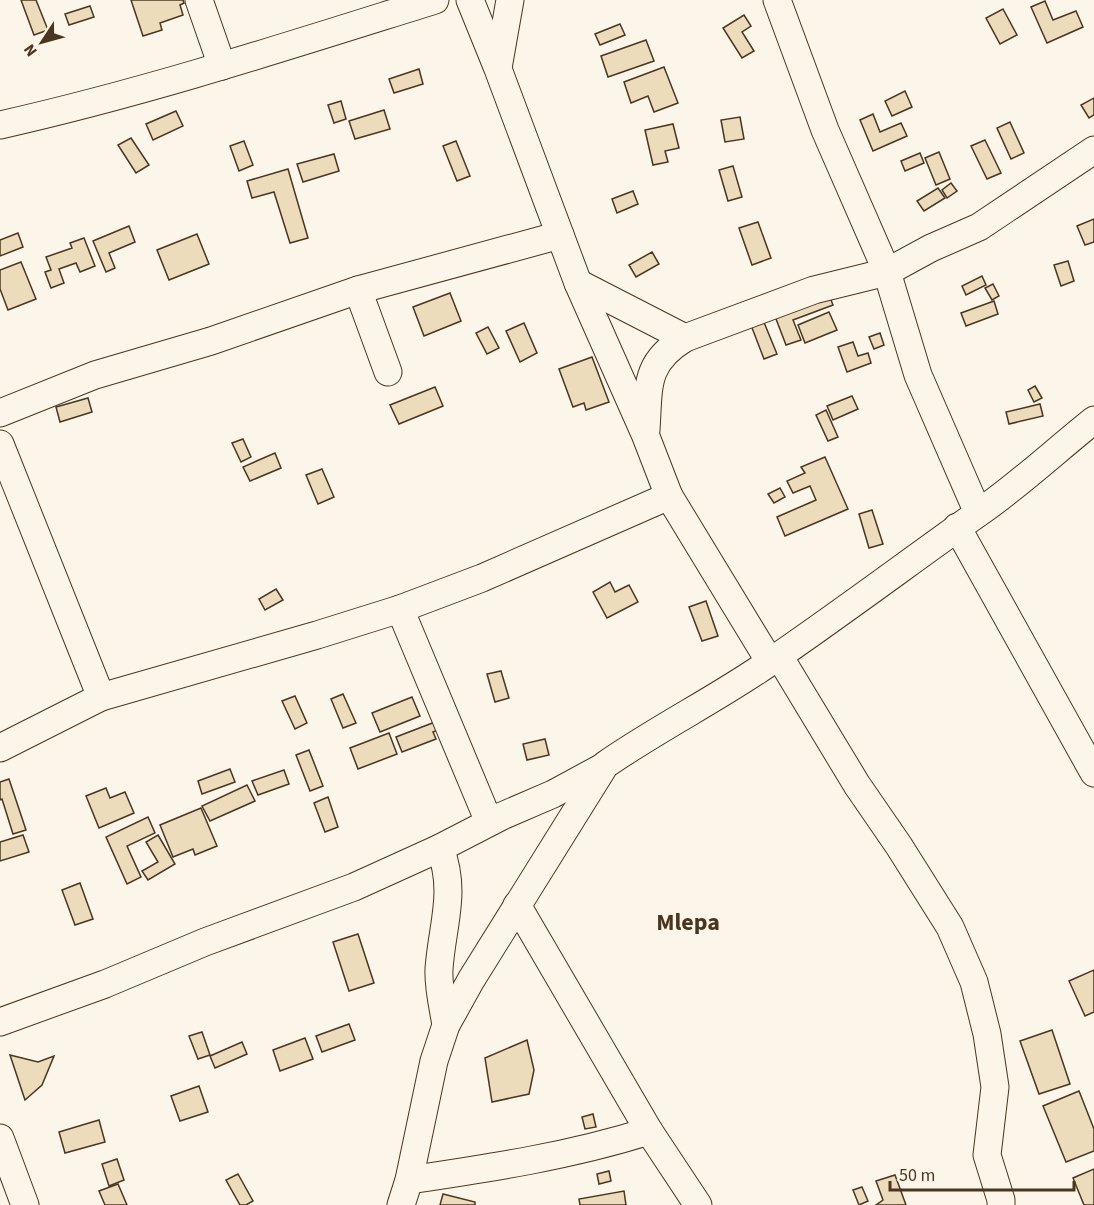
<svg xmlns="http://www.w3.org/2000/svg" width="1094" height="1205" font-family="'Source Sans 3',sans-serif">
<style>
.building{fill:#ecdcbc;stroke:#4a3520;stroke-width:1.5}
.lines{fill:none;stroke-linecap:round;stroke-linejoin:round}
.minor-casing{stroke:#4a3520;stroke-width:29}
.minor{stroke:#fbf6e9;stroke-width:27}
.labels{text-anchor:middle;dominant-baseline:central;stroke-width:4.5;stroke-linejoin:round;paint-order:stroke}
.quarter-label{font-size:24px;font-weight:bold;fill:#4a3520;stroke:#fbf6e9}
</style>
<rect width="100%" height="100%" fill="#fbf6e9"/>
<!-- building -->
<g class="building">
<polygon points="21,0 36,0 48,30 34,35"/>
<polygon points="131,0 183,0 184,3 180,5 183,15 160,23 162,30 143,36"/>
<polygon points="1045,1 1053,20 1076,11 1083,27 1047,43 1031,7"/>
<polygon points="90,6 94,17 69,25 65,14"/>
<polygon points="1003,9 1017,35 1000,44 986,18"/>
<polygon points="744,15 751,26 742,32 754,51 742,58 723,28"/>
<polygon points="620,24 625,35 600,45 595,34"/>
<polygon points="646,40 654,61 608,77 601,56"/>
<polygon points="664,67 678,103 654,112 648,96 631,103 624,82"/>
<polygon points="419,69 423,84 394,93 389,79"/>
<polygon points="905,91 912,107 892,116 885,101"/>
<polygon points="1094,98 1094,115 1089,118 1081,105"/>
<polygon points="341,101 346,119 334,123 328,105"/>
<polygon points="384,110 390,129 355,139 349,121"/>
<polygon points="176,111 183,126 153,140 146,124"/>
<polygon points="873,114 880,132 901,123 907,136 873,151 860,120"/>
<polygon points="740,117 744,139 725,142 721,120"/>
<polygon points="1010,122 1024,153 1011,159 997,128"/>
<polygon points="673,124 679,148 665,151 668,162 653,165 645,130"/>
<polygon points="131,138 149,165 136,173 118,145"/>
<polygon points="985,140 1001,173 987,179 971,146"/>
<polygon points="244,141 253,165 239,171 230,146"/>
<polygon points="456,141 470,176 457,181 443,146"/>
<polygon points="939,152 950,179 936,185 925,158"/>
<polygon points="920,153 924,163 905,171 901,161"/>
<polygon points="334,154 339,171 303,182 297,164"/>
<polygon points="733,166 742,197 728,201 719,170"/>
<polygon points="288,169 308,238 290,243 274,192 252,198 247,181"/>
<polygon points="951,183 957,191 947,198 942,190"/>
<polygon points="938,188 945,198 924,211 917,201"/>
<polygon points="633,191 638,204 617,213 612,199"/>
<polygon points="1094,219 1094,242 1085,245 1077,226"/>
<polygon points="758,222 771,258 752,265 739,228"/>
<polygon points="129,226 135,242 109,253 115,268 106,272 93,241"/>
<polygon points="18,233 23,247 0,256 0,240"/>
<polygon points="197,234 209,264 169,280 157,250"/>
<polygon points="84,238 95,266 80,272 76,263 59,269 64,283 51,288 45,272 51,270 46,257 72,248 70,243"/>
<polygon points="652,252 659,264 636,277 629,265"/>
<polygon points="1068,261 1074,281 1061,286 1054,265"/>
<polygon points="21,262 36,299 8,310 0,289 0,270"/>
<polygon points="982,276 986,285 966,295 962,286"/>
<polygon points="993,284 999,296 992,300 985,288"/>
<polygon points="827,290 833,305 793,320 801,340 786,345 773,311"/>
<polygon points="450,293 461,321 424,336 413,307"/>
<polygon points="994,301 998,314 966,326 961,313"/>
<polygon points="829,312 837,330 805,343 798,325"/>
<polygon points="761,315 777,354 764,359 749,320"/>
<polygon points="524,323 537,353 520,362 506,331"/>
<polygon points="488,327 499,348 487,354 476,333"/>
<polygon points="880,333 884,345 874,349 869,337"/>
<polygon points="853,342 858,356 868,353 871,363 847,372 838,347"/>
<polygon points="592,357 609,402 586,410 584,403 573,407 559,369"/>
<polygon points="1035,386 1042,398 1034,402 1028,390"/>
<polygon points="435,387 443,406 399,424 390,405"/>
<polygon points="852,396 858,409 833,420 827,406"/>
<polygon points="88,398 92,412 60,422 56,407"/>
<polygon points="1040,404 1043,416 1009,424 1006,412"/>
<polygon points="826,410 838,437 828,441 816,415"/>
<polygon points="243,439 251,457 241,462 232,443"/>
<polygon points="275,453 281,468 250,481 243,467"/>
<polygon points="825,457 848,509 785,536 777,517 816,500 810,486 793,493 787,481 805,473 801,467"/>
<polygon points="322,469 334,497 318,504 306,475"/>
<polygon points="780,488 785,497 774,503 768,494"/>
<polygon points="872,510 883,544 869,548 859,514"/>
<polygon points="610,582 615,592 629,585 638,602 607,618 593,592"/>
<polygon points="276,589 283,600 265,610 259,599"/>
<polygon points="706,601 718,636 702,641 689,607"/>
<polygon points="501,671 509,698 495,702 487,674"/>
<polygon points="343,694 356,723 343,728 331,699"/>
<polygon points="295,696 307,723 295,729 282,701"/>
<polygon points="412,697 420,716 380,732 372,713"/>
<polygon points="435,722 438,730 433,732 436,739 402,752 396,737"/>
<polygon points="389,733 397,754 358,769 350,748"/>
<polygon points="545,739 549,755 527,760 523,744"/>
<polygon points="309,750 323,786 310,791 296,755"/>
<polygon points="230,769 235,782 202,794 198,781"/>
<polygon points="284,770 289,784 258,795 252,781"/>
<polygon points="9,779 26,830 13,834 2,799 0,800 0,782"/>
<polygon points="247,785 255,801 210,821 202,806"/>
<polygon points="106,788 110,798 125,792 134,813 99,828 86,796"/>
<polygon points="328,797 338,827 325,832 314,803"/>
<polygon points="201,808 217,846 195,855 193,849 173,857 160,825"/>
<polygon points="148,817 155,833 127,846 141,877 127,884 106,837"/>
<polygon points="23,835 29,852 0,861 0,842"/>
<polygon points="158,835 175,864 148,880 142,871 158,862 146,842"/>
<polygon points="80,883 93,919 75,925 62,890"/>
<polygon points="358,934 374,983 349,991 333,942"/>
<polygon points="1094,970 1094,1012 1085,1016 1069,981"/>
<polygon points="349,1024 355,1040 322,1052 316,1036"/>
<polygon points="1052,1030 1070,1084 1039,1094 1020,1041"/>
<polygon points="202,1032 210,1055 198,1059 189,1036"/>
<polygon points="305,1038 313,1059 280,1071 273,1050"/>
<polygon points="527,1040 534,1070 529,1094 492,1102 485,1058"/>
<polygon points="242,1042 247,1054 215,1068 210,1056"/>
<polygon points="10,1055 38,1062 54,1056 42,1085 25,1100"/>
<polygon points="199,1086 208,1112 180,1121 171,1096"/>
<polygon points="1079,1091 1094,1129 1094,1151 1066,1162 1043,1106"/>
<polygon points="593,1114 596,1127 585,1129 582,1117"/>
<polygon points="99,1120 105,1142 65,1153 59,1132"/>
<polygon points="117,1159 124,1180 109,1186 102,1164"/>
<polygon points="1094,1169 1094,1205 1084,1205 1073,1178"/>
<polygon points="609,1171 611,1181 599,1184 597,1174"/>
<polygon points="238,1174 253,1201 246,1205 240,1205 226,1180"/>
<polygon points="895,1175 906,1205 876,1205 883,1200 876,1181"/>
<polygon points="118,1184 127,1205 105,1205 99,1191"/>
<polygon points="862,1187 868,1201 859,1205 853,1190"/>
<polygon points="624,1191 626,1205 580,1205 579,1199"/>
<polygon points="443,1194 475,1202 475,1205 440,1205"/>
</g>
<g class="lines">
<defs>
<g id="minor">
<polyline points="199,0 222,66"/>
<polyline points="470,0 498,69 578,283 645,434 669,496 770,662"/>
<polyline points="777,0 825,130 887,272 918,375 978,513"/>
<polyline points="498,68 510,0"/>
<path d="M0,125c147,-33 291,-80 435,-125"/>
<polyline points="578,283 685,338 814,290 887,272 931,248 979,227 1094,150"/>
<polyline points="358,290 388,372"/>
<polyline points="0,413 95,375 211,341 358,290 560,235"/>
<path d="M646,430c3,-44 -2,-67 39,-92"/>
<polyline points="0,444 101,697"/>
<polyline points="957,527 1094,773"/>
<polyline points="400,609 489,822"/>
<polyline points="779,656 857,785 899,846 950,927 974,982 987,1034 995,1087 987,1155 1001,1200 1001,1205"/>
<polyline points="0,748 101,697 317,635 400,609 482,578 669,496"/>
<path d="M440,848c17,44 2,77 -1,121 -1,18 4,38 7,56"/>
<polyline points="517,905 649,1131 698,1205"/>
<polyline points="0,1022 105,984 205,942 354,887 440,848 502,816 553,794 601,768"/>
<polyline points="0,1138 25,1205"/>
<path d="M409,1180c81,-12 161,-24 240,-49"/>
<path d="M401,1205l8,-25 25,-119 12,-36 25,-45 134,-215c53,-37 112,-66 165,-103 70,-48 138,-99 207,-148 41,-28 78,-63 117,-94"/>
</g>
</defs>
<!-- minor casing -->
<use href="#minor" class="minor-casing"/>
<!-- minor -->
<use href="#minor" class="minor"/>
</g>
<g class="labels">
<!-- quarter labels -->
<g class="quarter-label">
<text x="688" y="922">Mlepa</text>
</g>
</g>
<!-- north arrow -->
<g transform="translate(42 42) rotate(234)" stroke="#fbf6e9" stroke-width="4.5" paint-order="stroke">
<path d="M0-4.5L10 22L0 15L-10 22Z" fill="#4a3520"/>
<text y="-9" font-size="16" font-weight="bold" text-anchor="middle" fill="#4a3520">N</text>
</g>
<!-- scale -->
<path d="M890 1181v9h184v-9" fill="none" stroke="#4a3520" stroke-width="3"/>
<text x="899" y="1181" font-size="18" fill="#4a3520" stroke="#fbf6e9" stroke-width="4.5" paint-order="stroke">50 m</text>
</svg>
